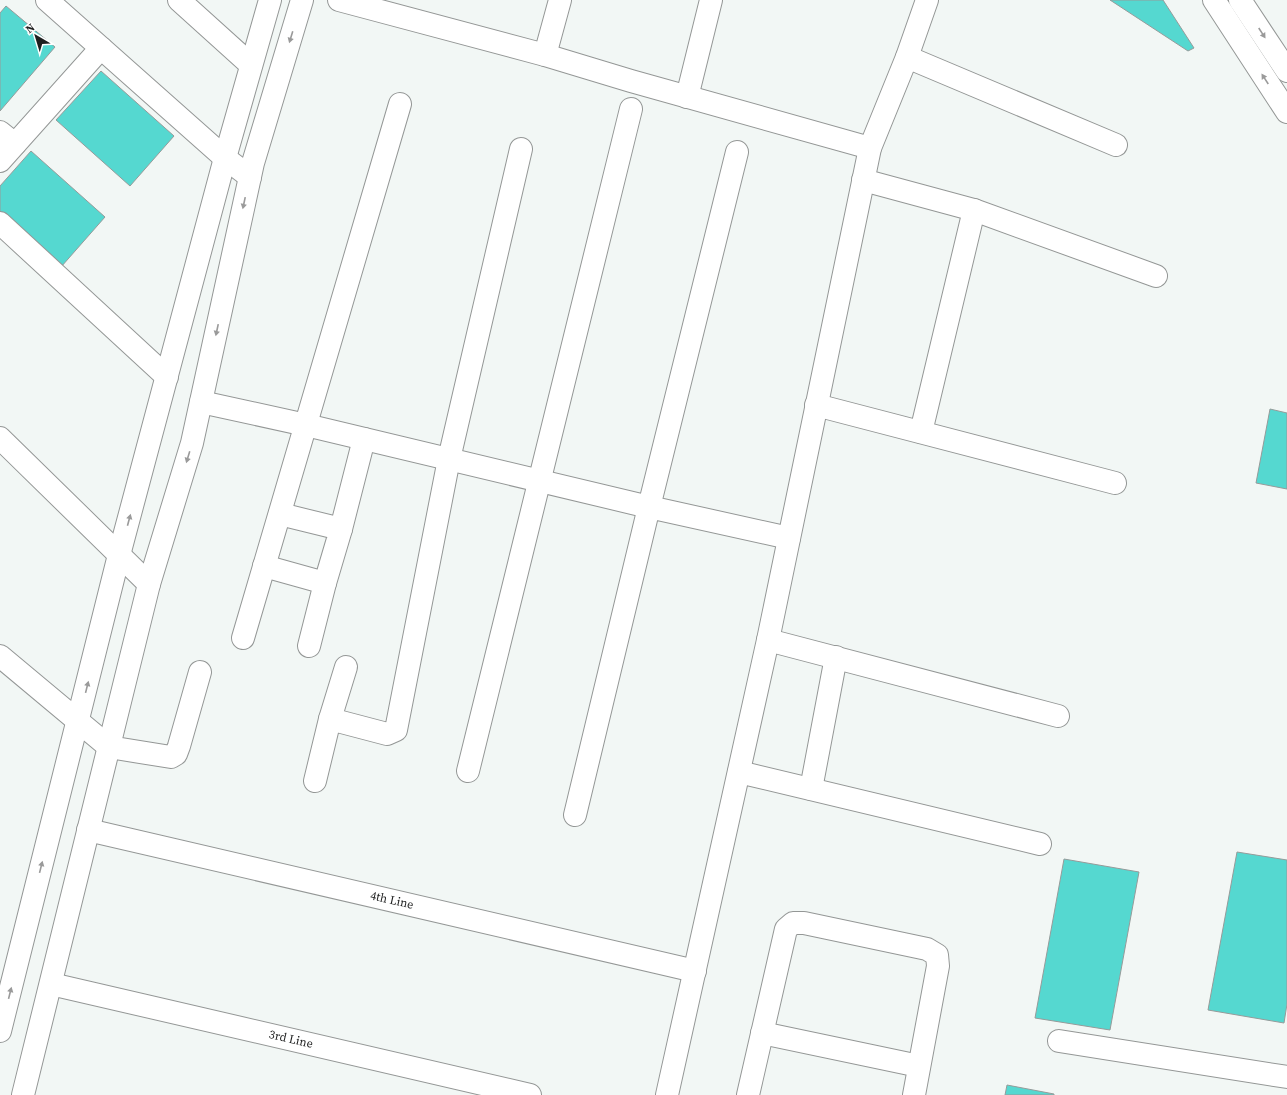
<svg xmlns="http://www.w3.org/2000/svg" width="1287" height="1095" font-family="'Source Serif 4',serif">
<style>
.building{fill:#55d8d0;stroke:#969b9a}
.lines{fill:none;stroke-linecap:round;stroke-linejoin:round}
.minor-casing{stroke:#949796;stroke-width:24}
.tertiary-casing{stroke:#949796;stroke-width:24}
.minor{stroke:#fff;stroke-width:22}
.tertiary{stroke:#fff;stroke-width:22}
.oneway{fill:#9a9a9a}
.labels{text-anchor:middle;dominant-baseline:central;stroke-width:3;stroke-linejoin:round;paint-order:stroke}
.street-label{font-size:12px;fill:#1e1f1f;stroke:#fff}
</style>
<rect width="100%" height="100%" fill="#f2f7f5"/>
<!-- building -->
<g class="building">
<polygon points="1110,0 1163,0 1194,48 1188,51"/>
<polygon points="6,6 55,47 0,111 0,13"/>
<polygon points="101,71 174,136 130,186 56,120"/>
<polygon points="31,151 105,217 61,267 0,212 0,186"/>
<polygon points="1270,409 1287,413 1287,489 1256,483"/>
<polygon points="1237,852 1287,860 1287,1004 1284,1023 1208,1010"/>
<polygon points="1064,859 1139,872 1110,1030 1035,1018"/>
<polygon points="1007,1085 1054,1094 1054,1095 1005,1095"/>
</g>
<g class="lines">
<defs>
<g id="minor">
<polyline points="47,0 225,158 250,177"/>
<polyline points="179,0 251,65"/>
<polyline points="339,0 545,55 631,81 870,148"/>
<polyline points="1214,0 1287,112"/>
<polyline points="1240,0 1287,71"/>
<polyline points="545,55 560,0"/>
<polyline points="907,57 1116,145"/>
<polyline points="687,97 711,0"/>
<polyline points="0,132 15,144"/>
<polyline points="0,161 101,48"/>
<polyline points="863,180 974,210 1156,276"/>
<polyline points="0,223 167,377"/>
<polyline points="201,402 306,425 649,507 737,152"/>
<polyline points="816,405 1115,483"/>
<polyline points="921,432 974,210"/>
<polyline points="0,438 149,584"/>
<polyline points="280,514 341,529 325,583 309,646"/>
<polyline points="341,529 364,439"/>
<polyline points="264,566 325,583"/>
<polyline points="243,638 400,104"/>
<polyline points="768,640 1058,716"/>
<polyline points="0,656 109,747 171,757 176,754 179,746 200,672"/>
<polyline points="330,719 346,667"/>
<polyline points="468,771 631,109"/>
<polyline points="739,772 1040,844"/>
<polyline points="315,781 330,719 387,734 396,730 449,459 521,149"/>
<polyline points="811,789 836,657"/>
<polyline points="575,815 649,507 789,538"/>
<polyline points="88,830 695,971"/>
<polyline points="51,984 530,1095"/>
<polyline points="762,1033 919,1066"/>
<polyline points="1059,1041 1287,1077"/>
<polyline points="667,1095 768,640 870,148 907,57 927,0"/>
<polyline points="748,1095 786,929 793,923 804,923 927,949 937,955 938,966 914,1095"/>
</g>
<g id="tertiary">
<polyline points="0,1031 119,555 225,158 270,0"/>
<polyline points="23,1095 149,584 192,443 253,163 302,0"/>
</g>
</defs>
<!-- minor casing -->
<use href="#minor" class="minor-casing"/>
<!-- tertiary casing -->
<use href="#tertiary" class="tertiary-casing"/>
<!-- minor -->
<use href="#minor" class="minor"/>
<!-- tertiary -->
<use href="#tertiary" class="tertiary"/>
</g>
<!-- one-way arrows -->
<defs><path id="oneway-solid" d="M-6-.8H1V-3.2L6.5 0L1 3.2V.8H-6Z"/></defs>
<g class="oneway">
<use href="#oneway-solid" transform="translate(1262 33) rotate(57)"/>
<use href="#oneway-solid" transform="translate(291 37) rotate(107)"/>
<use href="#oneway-solid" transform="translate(1265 79) rotate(-123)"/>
<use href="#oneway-solid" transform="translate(244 203) rotate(102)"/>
<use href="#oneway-solid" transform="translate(217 330) rotate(102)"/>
<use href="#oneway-solid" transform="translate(188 457) rotate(107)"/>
<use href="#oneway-solid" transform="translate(129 520) rotate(-75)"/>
<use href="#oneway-solid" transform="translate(87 687) rotate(-76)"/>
<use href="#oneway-solid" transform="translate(41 867) rotate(-76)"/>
<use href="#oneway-solid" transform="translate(10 993) rotate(-76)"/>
</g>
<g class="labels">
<!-- street labels -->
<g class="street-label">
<text transform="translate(392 900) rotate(13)">4th Line</text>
<text transform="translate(291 1039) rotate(13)">3rd Line</text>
</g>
</g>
<!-- north arrow -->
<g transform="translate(36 36) rotate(322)" stroke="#ffffff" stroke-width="3" paint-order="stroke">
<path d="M0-3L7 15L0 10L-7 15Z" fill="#1e1f1f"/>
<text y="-6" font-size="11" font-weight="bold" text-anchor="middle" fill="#1e1f1f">N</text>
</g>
</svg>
